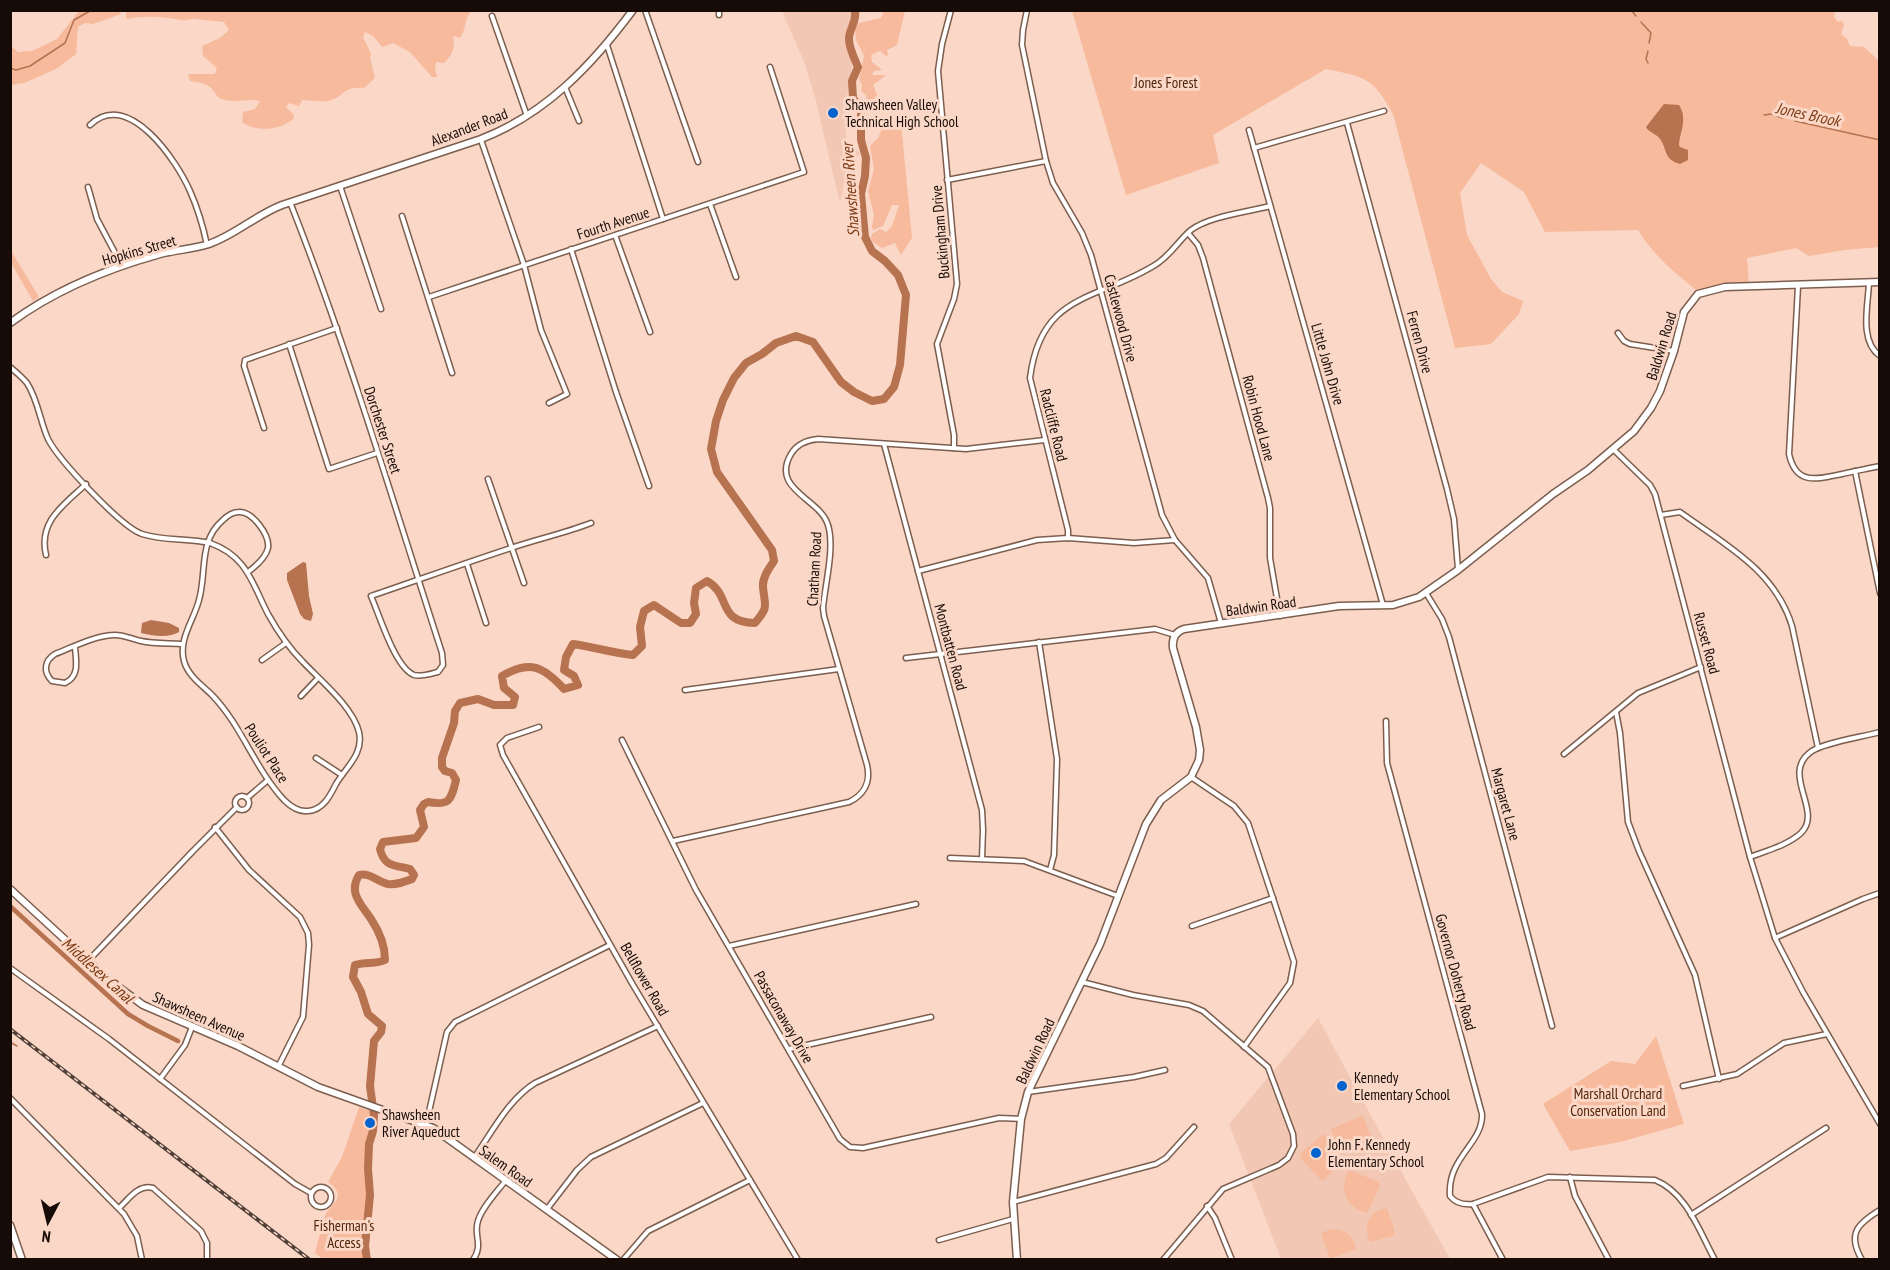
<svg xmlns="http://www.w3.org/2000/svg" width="1890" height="1270" font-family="'PT Sans Narrow',sans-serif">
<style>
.built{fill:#f2c8b4}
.green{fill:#f7ba9d}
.water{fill:#b77250}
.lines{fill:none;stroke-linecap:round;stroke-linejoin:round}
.stream{stroke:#b77250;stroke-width:1.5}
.canal{stroke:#b77250;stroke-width:4.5}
.river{stroke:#b77250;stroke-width:8}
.street-casing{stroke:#7c5e4f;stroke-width:7}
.secondary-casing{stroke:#7c5e4f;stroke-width:9}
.street{stroke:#fff;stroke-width:4}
.secondary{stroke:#fff;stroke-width:6}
.rail-casing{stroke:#514038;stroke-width:4}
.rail{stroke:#fad7c6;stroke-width:1.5;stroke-dasharray:4.5;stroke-linecap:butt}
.poi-dot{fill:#0463cc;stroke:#fad7c6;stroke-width:2}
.labels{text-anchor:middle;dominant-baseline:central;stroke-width:6;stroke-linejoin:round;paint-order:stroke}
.park-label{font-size:15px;fill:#53250b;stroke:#fad7c6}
.poi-label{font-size:15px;fill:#160b06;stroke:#fad7c6;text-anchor:start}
.street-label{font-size:15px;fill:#160b06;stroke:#fad7c6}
.water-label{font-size:16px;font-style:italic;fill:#7c3a14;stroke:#fad7c6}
</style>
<rect width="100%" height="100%" fill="#fad7c6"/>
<!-- built -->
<g class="built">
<polygon points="782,11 860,11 858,13 852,11 850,19 852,66 847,96 846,135 848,144 858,151 860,154 856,158 852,151 847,151 845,154 846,174 840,203 815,97 805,64"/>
<polygon points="1318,1018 1407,1182 1450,1259 1281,1259 1229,1124"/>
</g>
<!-- green -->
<g class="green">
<path d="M126,10h345v1c-7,9 -5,19 -11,27l-7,-2c2,12 0,18 -9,27l-8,-1 -1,8 2,7h-5l-22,-25 -17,-9 -11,4 -9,-11 -8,-4 -2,5 8,17 -1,4 5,20 -11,10c-23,-2 -20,10 -36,13 -8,1 -18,-1 -26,-1l-3,6 -10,-3 -3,4 7,7 1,4c-12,12 -38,15 -52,4l1,-10 12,-3 5,-8c-12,-3 -25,3 -38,-2 -6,-2 -6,-6 -10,-10 -5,-6 -14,-7 -22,-8l-2,-7h27l2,-6 -14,-12 -1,-10 18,-8 9,-8 -5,-8c-10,-1 -19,-2 -28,-3 -5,-1 -9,2 -14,1 -18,-3 -37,-5 -56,-1z"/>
<polygon points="884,10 905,11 897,45 887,50 888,55 886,56 880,51 871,55 872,62 882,70 874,71 872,75 886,75 873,85 877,95 870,103 867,103 866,95 861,91 862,85 859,79 864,56 856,40 855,28 859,23 881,18"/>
<polygon points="79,11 119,11 121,14 93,24 85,23 78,27 76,54 56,69 24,83 11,85 11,46 18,52 32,51 57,39"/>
<path d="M1072,11h763l-1,6 4,5 4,-1 2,4 -3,9 6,5 3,7 14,1 15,14v186l-35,3 -35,6 -13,-8 -49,10 2,27 -53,5c-23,-19 -43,-35 -58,-60l-93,2 -21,-40 -43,-29 -21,30 7,42 24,44 11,13 21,9 -4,13 -28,30 -36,4 -62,-234c-20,-37 -28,-37 -67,-45l-113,66 6,28 -93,32z"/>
<polygon points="900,112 912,238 901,255 895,243 882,248 873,242 871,238 872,234 880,229 886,232 892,226 899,205 892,205 883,226 873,230 872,226 874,215 868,191 874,169 870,146 878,138 884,124"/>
<polygon points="10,249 39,297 33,301 11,263"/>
<polygon points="1656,1036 1684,1124 1620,1142 1570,1151 1543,1104 1611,1061 1635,1064"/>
<path d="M359,1107l15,5v3c0,11 -5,21 -5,32 -2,23 2,47 0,70 -1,15 -4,28 -2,42h-44l-8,-6c3,-12 6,-24 10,-37 4,-11 25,-19 3,-34l14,-25z"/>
<path d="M1361,1116l3,2 7,19v11c-18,8 -35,0 -40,-19z"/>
<path d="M1323,1134c17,13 17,35 -1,47l-22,-23 1,-5z"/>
<path d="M1349,1170l30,12 1,4 -13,27c-21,-5 -29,-25 -18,-43z"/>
<path d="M1387,1208l8,25 -2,3 -23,6c-8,-16 -1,-31 17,-34z"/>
<path d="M1332,1229c13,0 22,7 24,20l-24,9 -3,-2 -8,-23z"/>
</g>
<!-- water -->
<g class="water">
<path d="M1664,104l15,1c9,14 1,26 0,40l1,2 8,3v10l-8,4c-17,-5 -12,-14 -20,-25 -4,-6 -11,-6 -14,-12z"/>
<polygon points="303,562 306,563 309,596 313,614 311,621 304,619 300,614 287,580 287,573"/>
<path d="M151,620l18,3 10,5v4c-9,6 -27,4 -38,1l1,-10z"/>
</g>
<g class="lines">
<!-- stream -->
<g class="stream">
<polyline points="1631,10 1636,16"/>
<polyline points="1641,22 1651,33 1649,43"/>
<polyline points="1648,51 1646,59 1648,63"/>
<polyline points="10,68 16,70 30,66 65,43 74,20 90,11 208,10"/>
<polyline points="1764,115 1771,114 1782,118"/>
<polyline points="1795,121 1880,140"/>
<polyline points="10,1042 17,1046"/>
</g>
<!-- canal -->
<polyline class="canal" points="10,906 128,1014 148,1026 178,1041"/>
<!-- river -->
<path class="river" d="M367,1260l-2,-14 5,-51 -2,-26 1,-25 4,-13 1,-16 -4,-29 4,-45 7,-9 1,-6 -14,-12 -7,-22 -8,-15 2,-12c11,-4 20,0 30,-5 0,-15 -6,-29 -14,-41 -10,-15 -23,-26 -12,-44 11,-3 18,7 29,9 8,1 16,-2 24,-5l2,-4 -4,-6c-15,-4 -26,-2 -30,-20l3,-7 33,-4 8,-11 -4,-17 4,-6 4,-2c21,4 23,-1 28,-22l-4,-7 -7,-2 -3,-4v-9l12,-35 1,-12 5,-8 18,-4 16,6h19l2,-8 -11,-9 -2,-12c28,-16 41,-10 62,13l14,-4 -4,-9 -10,-6 2,-13 7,-13c21,3 40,9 60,11l9,-9 -2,-19 4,-16 10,-6 27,18h9l6,-9 -2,-11 2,-15 11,-7c25,14 9,41 48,42 14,-17 10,-15 8,-36 -1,-9 6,-19 11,-26l-2,-11 -55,-78 -6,-23 5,-28 7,-21 11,-22 12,-15 16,-9 14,-11 20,-7 17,6 28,40 13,10 18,9 12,-2 10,-12 6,-22 6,-70 -8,-20 -13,-14 -13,-10 -7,-14 -4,-43 4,-18 1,-18 -5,-18v-30l-8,-12 -1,-17 6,-14c-4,-9 -9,-19 -9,-28 0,-11 8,-16 6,-29"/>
<defs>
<g id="street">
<polyline points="645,10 698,162"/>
<polyline points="951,10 942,44 938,71 957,284 954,299 937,344 954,435 954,448"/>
<polyline points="1027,10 1023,30 1022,45 1046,161 1053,183 1082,233 1091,255 1162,515 1175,540 1208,578 1221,623"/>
<polyline points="719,15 719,10"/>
<polyline points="492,16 527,116"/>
<polyline points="607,45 663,219"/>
<polyline points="565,87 579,121"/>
<polyline points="1347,123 1447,489 1454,519 1458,569"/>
<path d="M90,125c38,-37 87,36 100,66 8,18 13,35 17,54"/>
<polyline points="1249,130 1383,605"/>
<polyline points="481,140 524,265 541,330 567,394 549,403"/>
<polyline points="1254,148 1384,111"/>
<polyline points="947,180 1046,161"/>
<polyline points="340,186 381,309"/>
<polyline points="88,187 97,219 122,266"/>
<path d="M290,202c58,147 103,300 152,451l1,12 -5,7c-8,2 -17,5 -24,3 -19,-7 -35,-61 -43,-79 47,-16 94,-33 140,-48 27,-9 54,-15 80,-25"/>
<polyline points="710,204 736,277"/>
<polyline points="402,216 452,373"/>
<polyline points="1188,233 1198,245 1203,258 1268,498 1270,508 1270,558 1280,616"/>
<polyline points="615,235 650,332"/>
<polyline points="571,249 616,392 649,486"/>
<path d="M1869,283c-1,23 -10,58 11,73"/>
<path d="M1798,286l-9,168c7,32 28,25 53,20 12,-3 25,-5 38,-8"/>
<polyline points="429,297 804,172 770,67"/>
<polyline points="1618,333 1624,341 1630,344 1674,351"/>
<polyline points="289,344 329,469 377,453"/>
<path d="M10,367c6,5 12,10 17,16 11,17 13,38 21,56 10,20 73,88 94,95 21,7 46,4 68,9 37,13 42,40 58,71 10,18 21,34 35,48 17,18 50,45 56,70 5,22 -13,35 -23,52 -6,12 -13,26 -28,27 -9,1 -17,-4 -24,-11 -29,-31 -42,-74 -72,-105 -10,-10 -24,-19 -28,-34 -6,-22 10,-41 15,-61 8,-28 -1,-59 24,-80 4,-4 10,-8 16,-8 13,-1 31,23 29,36 -2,9 -12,18 -20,24"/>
<polyline points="264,428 244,366 245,360 337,328"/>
<polyline points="884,444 982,810 983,830 982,859"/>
<polyline points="1613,449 1650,485 1655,494 1750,857 1775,938 1803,992 1880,1124"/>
<polyline points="1855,471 1880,593"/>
<polyline points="488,479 524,583"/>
<path d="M1661,515l19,-3c44,32 95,58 112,114l26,122"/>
<path d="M1068,538v-8l-38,-152c11,-86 67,-77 125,-113 15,-9 23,-24 36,-35 19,-14 57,-18 79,-24"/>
<path d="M46,555c-8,-34 18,-50 40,-71"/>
<polyline points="467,564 486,623"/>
<polyline points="918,571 1037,540 1068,538 1134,543 1175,540"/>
<polyline points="1426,593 1442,619 1449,637 1552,1026"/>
<polyline points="1039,642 1057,759 1054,855 1050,870"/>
<path d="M75,647c1,14 5,29 -10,36l-13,-2c-9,-9 -8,-20 3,-27 18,-7 39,-18 58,-19 10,-1 18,4 28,6 13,3 28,2 42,3"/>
<polyline points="906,658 1155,629 1175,635"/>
<polyline points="262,660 286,643"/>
<polyline points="685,690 839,669"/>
<polyline points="301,696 318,678"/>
<polyline points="1616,712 1620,733 1628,822 1639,851 1695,975 1719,1079"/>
<path d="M1386,721l1,42 95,351c1,30 -35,43 -32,82 6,8 14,9 23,8l75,-27 107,3c32,13 44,51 60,80"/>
<polyline points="539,727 507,738 500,745 503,755 633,985 798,1260"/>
<polyline points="622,740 696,890 840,1139 850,1147 863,1148 999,1118 1021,1119"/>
<polyline points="1564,754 1638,693 1701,667"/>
<polyline points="316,758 342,775"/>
<polyline points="1191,777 1234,806 1248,823 1294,962 1290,983 1244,1047"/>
<circle cx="242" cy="803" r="7"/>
<polyline points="247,798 268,780"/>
<polyline points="215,827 249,870 300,917 308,933 309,945 303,1017 278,1067"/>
<path d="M673,841l176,-39c15,-7 22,-20 18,-37l-43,-149 -1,-8c2,-24 12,-60 5,-83 -8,-27 -58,-35 -37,-71 6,-10 16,-14 27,-15l148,10 79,-9"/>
<path d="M1750,857c16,-6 38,-12 51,-24 23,-22 -22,-60 11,-82 14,-9 50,-14 68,-19"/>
<polyline points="950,858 1024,861 1118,896"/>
<polyline points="1192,926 1273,898"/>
<polyline points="1775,938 1863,899 1880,893"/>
<polyline points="729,946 916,904"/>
<polyline points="88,961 193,851 237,807"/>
<polyline points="10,968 109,1039 295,1184 311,1193"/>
<polyline points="1082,982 1133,995 1189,1005 1203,1011 1268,1067 1293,1134 1294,1146 1288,1158 1279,1165 1223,1189 1163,1260"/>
<polyline points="789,1049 931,1017"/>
<polyline points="160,1079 185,1045 192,1027"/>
<polyline points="1683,1086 1737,1074 1784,1043 1827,1034"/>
<polyline points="1028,1092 1134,1077 1165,1070"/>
<polyline points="10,1098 124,1214 137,1236 142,1260"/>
<polyline points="426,1125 447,1032 455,1022 610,945"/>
<path d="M474,1158c18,-26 34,-58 61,-75l123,-57"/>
<polyline points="1570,1177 1575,1196 1609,1260"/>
<circle cx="321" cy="1197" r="10"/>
<polyline points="1013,1202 1156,1164 1166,1158 1194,1127"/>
<polyline points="1473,1204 1503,1260"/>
<polyline points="1207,1206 1215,1218 1232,1260"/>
<path d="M119,1208c10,-9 19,-24 34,-20l48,43 6,12v17"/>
<polyline points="547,1209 577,1170 591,1157 703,1103"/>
<polyline points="1691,1215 1826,1128"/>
<polyline points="939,1240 1013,1219"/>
<path d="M473,1260c11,-16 0,-24 5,-39 4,-14 19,-29 28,-41"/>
<polyline points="623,1260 648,1231 750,1180"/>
<path d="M1862,1260c-15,-26 -5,-36 18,-50"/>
</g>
<g id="secondary">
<path d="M10,323c45,-33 96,-54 150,-69 16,-4 33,-5 49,-10 26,-9 47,-29 73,-39l199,-66c65,-25 111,-74 152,-129"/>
<polyline points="10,889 110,981 143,1005 238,1046 318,1087 433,1128 617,1260"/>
<polyline points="10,1225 22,1260"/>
<path d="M1017,1260l-4,-58 8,-83 7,-27 72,-148 46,-120 15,-24 30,-23 8,-17 1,-10 -4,-23 -23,-79c-1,-9 2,-16 11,-19l155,-23 54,-1 26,-8 39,-27 95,-76 35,-24 46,-39 17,-23 9,-17 14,-40 10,-39 14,-18 27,-7 155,-5"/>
</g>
</defs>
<!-- street casing -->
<use href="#street" class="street-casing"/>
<!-- secondary casing -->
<use href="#secondary" class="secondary-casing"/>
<!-- street -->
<use href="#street" class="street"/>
<!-- secondary -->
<use href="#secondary" class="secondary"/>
<defs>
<polyline id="rail" points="10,1029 310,1260"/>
</defs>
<!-- rail casing -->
<use href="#rail" class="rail-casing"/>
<!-- rail -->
<use href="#rail" class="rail"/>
</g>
<!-- markers -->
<g class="poi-dot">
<circle cx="833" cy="113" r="6"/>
<circle cx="1342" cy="1086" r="6"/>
<circle cx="370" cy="1123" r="6"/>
<circle cx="1316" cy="1153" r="6"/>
</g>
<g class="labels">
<!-- park labels -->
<g class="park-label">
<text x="1166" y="82">Jones Forest</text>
<text x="1618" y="1093">Marshall Orchard<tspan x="1618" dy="17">Conservation Land</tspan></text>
<text x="344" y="1225">Fisherman's<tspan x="344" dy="17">Access</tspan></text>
</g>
<!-- poi labels -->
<g class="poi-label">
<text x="845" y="104">Shawsheen Valley<tspan x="845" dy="17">Technical High School</tspan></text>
<text x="1354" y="1077">Kennedy<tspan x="1354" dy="17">Elementary School</tspan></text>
<text x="382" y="1114">Shawsheen<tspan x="382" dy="17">River Aqueduct</tspan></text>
<text x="1328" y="1144">John F. Kennedy<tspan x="1328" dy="17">Elementary School</tspan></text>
</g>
<!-- street labels -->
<g class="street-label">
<text transform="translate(469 127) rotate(-21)">Alexander Road</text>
<text transform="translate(613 223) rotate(-18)">Fourth Avenue</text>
<text transform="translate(940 232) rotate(-95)">Buckingham Drive</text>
<text transform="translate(139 250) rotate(-16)">Hopkins Street</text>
<text transform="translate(1121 318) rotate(75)">Castlewood Drive</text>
<text transform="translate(1420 342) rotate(75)">Ferren Drive</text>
<text transform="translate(1661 346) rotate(-73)">Baldwin Road</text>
<text transform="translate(1328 364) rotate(74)">Little John Drive</text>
<text transform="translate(1259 418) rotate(75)">Robin Hood Lane</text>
<text transform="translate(1054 425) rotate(76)">Radcliffe Road</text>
<text transform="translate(383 430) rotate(72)">Dorchester Street</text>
<text transform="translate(814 569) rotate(-87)">Chatham Road</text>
<text transform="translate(1261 606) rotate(-8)">Baldwin Road</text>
<text transform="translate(1707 643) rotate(75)">Russet Road</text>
<text transform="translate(951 647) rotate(75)">Montbatten Road</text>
<text transform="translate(267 753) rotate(57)">Pouliot Place</text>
<text transform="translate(1506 804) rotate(75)">Margaret Lane</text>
<text transform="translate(1456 972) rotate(75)">Governor Doherty Road</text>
<text transform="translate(645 979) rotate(60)">Bellflower Road</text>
<text transform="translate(199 1016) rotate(24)">Shawsheen Avenue</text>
<text transform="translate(784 1017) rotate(60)">Passaconaway Drive</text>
<text transform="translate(1035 1051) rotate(-65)">Baldwin Road</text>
<text transform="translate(506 1166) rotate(35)">Salem Road</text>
</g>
<!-- water labels -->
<g class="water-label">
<text transform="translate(1808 114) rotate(12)">Jones Brook</text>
<text transform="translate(850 190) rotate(-94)">Shawsheen River</text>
<text transform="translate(98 970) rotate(42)">Middlesex Canal</text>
</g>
</g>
<!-- border -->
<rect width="1890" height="1270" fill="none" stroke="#160b06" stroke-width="24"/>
<!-- north arrow -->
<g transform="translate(48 1222) rotate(187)" stroke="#fad7c6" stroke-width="4.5" paint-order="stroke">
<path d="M0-4.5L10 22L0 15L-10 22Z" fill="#160b06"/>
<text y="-9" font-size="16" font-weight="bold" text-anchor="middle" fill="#160b06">N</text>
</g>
</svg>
